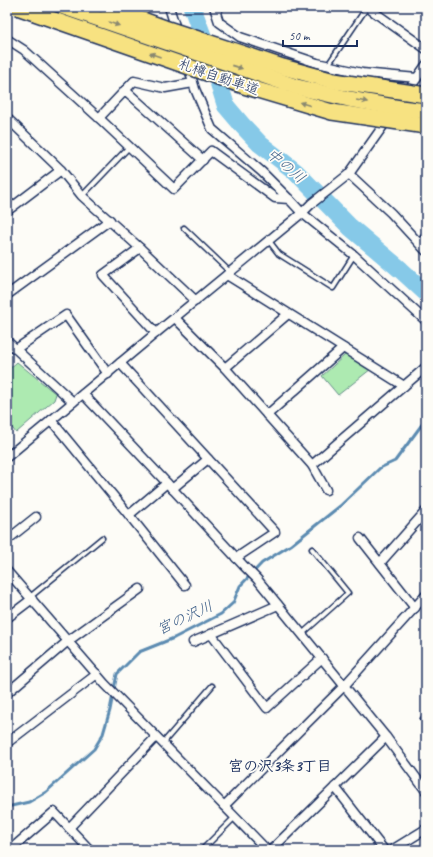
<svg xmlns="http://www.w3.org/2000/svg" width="433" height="857" font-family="Caveat,'Klee One',sans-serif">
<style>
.green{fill:#adeab1;stroke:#648c88}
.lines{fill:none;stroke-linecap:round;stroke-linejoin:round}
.stream{stroke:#5b8bb1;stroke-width:3}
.river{stroke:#86c9e8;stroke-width:18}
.lane-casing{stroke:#1b2f5e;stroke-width:7}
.street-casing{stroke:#1b2f5e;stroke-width:11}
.lane{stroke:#fdfcf7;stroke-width:4}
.street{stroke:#fdfcf7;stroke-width:8}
.highway-bridge-casing{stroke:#1b2f5e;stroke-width:18;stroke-linecap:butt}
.highway-bridge{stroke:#f7e281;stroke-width:15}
.oneway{fill:#898870}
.labels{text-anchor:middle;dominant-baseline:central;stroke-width:3.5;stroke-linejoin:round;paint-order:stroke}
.street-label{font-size:14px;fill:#1b2f5e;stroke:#fdfcf7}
.water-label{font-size:15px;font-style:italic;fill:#3b5d87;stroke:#fdfcf7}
.neighbourhood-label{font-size:15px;font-weight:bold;fill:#1b2f5e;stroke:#fdfcf7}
</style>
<rect width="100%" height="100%" fill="#fdfcf7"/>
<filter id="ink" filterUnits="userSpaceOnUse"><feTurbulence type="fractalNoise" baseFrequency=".025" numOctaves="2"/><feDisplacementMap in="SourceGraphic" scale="8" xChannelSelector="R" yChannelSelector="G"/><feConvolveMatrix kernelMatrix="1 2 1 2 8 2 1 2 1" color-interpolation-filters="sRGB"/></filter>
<g filter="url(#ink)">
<!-- green -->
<g class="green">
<polygon points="346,354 371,369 338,395 322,376"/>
<polygon points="17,362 56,394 54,400 16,433 7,421 7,371"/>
</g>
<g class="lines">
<!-- stream -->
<polyline class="stream" points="7,807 29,802 46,792 94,749 103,734 110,710 117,674 139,652 174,638 221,614 233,603 240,586 262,563 291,545 340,506 380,468 395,461 426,419"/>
<!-- river -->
<polyline class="river" points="192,7 213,64 226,106 243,126 260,144 296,172 350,227 401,270 426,293"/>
<defs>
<g id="lane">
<polyline points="217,14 222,7"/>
<polyline points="328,65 367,7"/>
<polyline points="82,196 129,147"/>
<polyline points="184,228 231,273"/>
<polyline points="269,241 279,254 333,288 354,255"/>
<polyline points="419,243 426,233"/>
<polyline points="30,597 102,538"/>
<polyline points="302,634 348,593 312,549"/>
<polyline points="423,719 426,716"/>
<polyline points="163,743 212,686"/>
<polyline points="202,850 235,817"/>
</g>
<g id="street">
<polyline points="169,7 177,32"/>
<polyline points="214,7 219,22 240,37 317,63 362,73 417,78"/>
<polyline points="367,7 426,49"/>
<polyline points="7,39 24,50 99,118 174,189 211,151 275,198 289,199"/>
<polyline points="188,66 195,89 212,129 262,172 289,199 302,213 354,255 426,321"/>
<polyline points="125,90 203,160"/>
<polyline points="396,108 426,65"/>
<polyline points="7,118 61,170 82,196 140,248 196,301"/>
<polyline points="99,118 134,81 165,88 193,83"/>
<polyline points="349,174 391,213 426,251"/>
<polyline points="7,211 61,170"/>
<polyline points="140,248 103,275 156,333"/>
<polyline points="227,275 404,386"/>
<polyline points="7,295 110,220"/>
<polyline points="175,318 225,368 312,465 326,490"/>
<polyline points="7,341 73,402"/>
<polyline points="16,349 66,315 108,374"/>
<polyline points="120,363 275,532 236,558"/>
<polyline points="225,368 288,314"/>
<polyline points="83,394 167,483 243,565 257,579 386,737 426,791"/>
<polyline points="267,415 343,348"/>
<polyline points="51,420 129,515 185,585"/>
<polyline points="7,457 156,333 302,213 311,204 349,174 388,119"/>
<polyline points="312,465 426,367"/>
<polyline points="172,489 208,459"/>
<polyline points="129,515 167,483"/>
<polyline points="360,538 415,608"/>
<polyline points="7,540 36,517"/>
<polyline points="380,563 426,511"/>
<polyline points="7,571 105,684 267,850"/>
<polyline points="7,618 32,599"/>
<polyline points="211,634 267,708 322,658"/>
<polyline points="193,642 278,605"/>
<polyline points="7,693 68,641 140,589"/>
<polyline points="7,743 97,674"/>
<polyline points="335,787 384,850"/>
<polyline points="224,806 344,686 426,595"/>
<polyline points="69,828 156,737"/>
<polyline points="10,850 54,812 90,850"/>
<polyline points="271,850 386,737"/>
<polyline points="392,850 426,829"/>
</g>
</defs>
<!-- lane casing -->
<use href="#lane" class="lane-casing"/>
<!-- street casing -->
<use href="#street" class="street-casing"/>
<!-- lane -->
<use href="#lane" class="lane"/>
<!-- street -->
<use href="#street" class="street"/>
<defs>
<g id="highway-bridge">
<polyline points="17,7 244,86 332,112 426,126"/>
<polyline points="64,7 297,87 349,99 400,108 426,111"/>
<polyline points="107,7 165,28 283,67 334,81 426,95"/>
</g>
</defs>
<!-- highway-bridge casing -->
<use href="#highway-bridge" class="highway-bridge-casing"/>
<!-- highway-bridge -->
<use href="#highway-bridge" class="highway-bridge"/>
</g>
<!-- one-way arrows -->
<defs><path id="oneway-solid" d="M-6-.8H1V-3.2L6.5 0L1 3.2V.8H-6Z"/></defs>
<g class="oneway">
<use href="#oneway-solid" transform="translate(114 24) rotate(19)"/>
<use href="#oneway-solid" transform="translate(155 55) rotate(-161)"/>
<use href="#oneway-solid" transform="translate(237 67) rotate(18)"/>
<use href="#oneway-solid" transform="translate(362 101) rotate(10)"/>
<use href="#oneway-solid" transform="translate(305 104) rotate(-164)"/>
</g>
</g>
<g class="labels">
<!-- street labels -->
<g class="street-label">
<text transform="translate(219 77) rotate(19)">札樽自動車道</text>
</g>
<!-- water labels -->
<g class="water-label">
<text transform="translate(286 166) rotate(40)">中の川</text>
<text transform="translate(185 618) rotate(-25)">宮の沢川</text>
</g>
<!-- neighbourhood labels -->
<g class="neighbourhood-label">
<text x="280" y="766">宮の沢3条3丁目</text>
</g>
</g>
<!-- margin -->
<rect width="433" height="857" fill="none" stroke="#fdfcf7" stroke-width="24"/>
<rect x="12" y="12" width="409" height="833" fill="none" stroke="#1b2f5e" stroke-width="1.5" filter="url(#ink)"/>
<!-- scale -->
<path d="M283 40v6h74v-6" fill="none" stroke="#1b2f5e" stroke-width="2"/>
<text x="289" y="40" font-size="12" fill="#1b2f5e" stroke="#fdfcf7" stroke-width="3" paint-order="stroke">50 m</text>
</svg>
